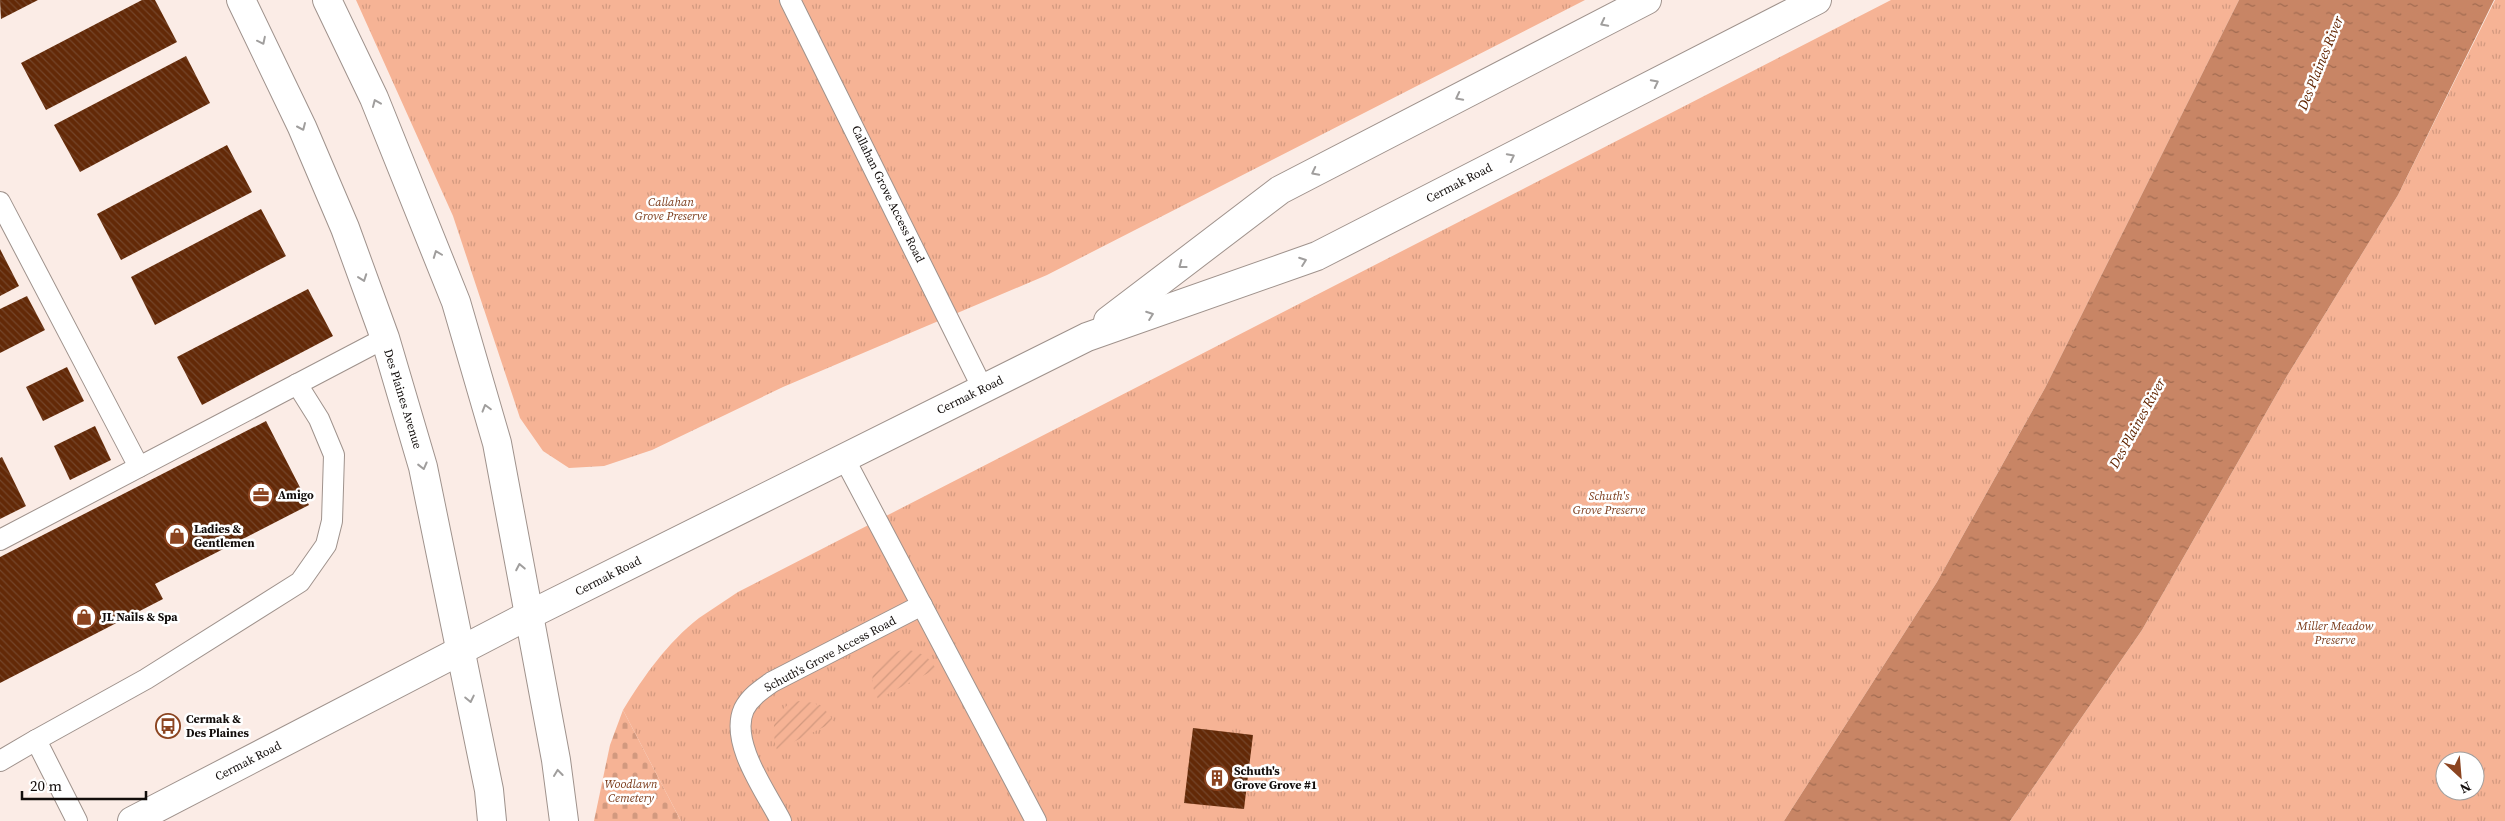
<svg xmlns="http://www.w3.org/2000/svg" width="2505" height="821" font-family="'Source Serif 4',serif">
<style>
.cemetery{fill:url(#cemetery-stones)}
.park{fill:url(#park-tufts);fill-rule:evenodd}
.garden{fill:url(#garden-furrows)}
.water{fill:url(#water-ripples)}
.building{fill:url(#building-back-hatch)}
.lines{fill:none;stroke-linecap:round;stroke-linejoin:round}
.service-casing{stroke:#9f928c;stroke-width:22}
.secondary-casing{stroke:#9f928c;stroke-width:30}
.primary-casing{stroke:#9f928c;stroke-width:30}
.service{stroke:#fff;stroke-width:20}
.secondary{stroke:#fff;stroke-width:28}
.primary{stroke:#fff;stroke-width:28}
.oneway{stroke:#a09e9d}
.labels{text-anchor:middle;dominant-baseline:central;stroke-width:5;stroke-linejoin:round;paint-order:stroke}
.street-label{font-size:12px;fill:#120d0b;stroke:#fff}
.park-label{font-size:12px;font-style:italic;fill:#7b3b1a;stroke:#fff}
.poi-label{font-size:12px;font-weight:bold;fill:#120d0b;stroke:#fff;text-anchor:start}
.water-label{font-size:14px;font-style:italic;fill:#612400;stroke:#fff}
</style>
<defs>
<pattern id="cemetery-stones" width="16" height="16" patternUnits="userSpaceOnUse" patternTransform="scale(1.25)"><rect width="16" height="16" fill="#f6b395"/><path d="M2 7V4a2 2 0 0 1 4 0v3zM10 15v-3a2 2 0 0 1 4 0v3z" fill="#d2997f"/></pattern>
<pattern id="park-tufts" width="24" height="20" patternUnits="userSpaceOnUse" patternTransform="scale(1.25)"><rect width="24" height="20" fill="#f6b395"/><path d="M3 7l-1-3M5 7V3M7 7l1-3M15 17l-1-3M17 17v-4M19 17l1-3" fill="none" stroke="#d2997f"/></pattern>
<pattern id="garden-furrows" width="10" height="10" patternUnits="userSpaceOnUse" patternTransform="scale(1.25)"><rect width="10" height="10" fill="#f6b395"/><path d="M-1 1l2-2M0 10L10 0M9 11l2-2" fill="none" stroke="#d2997f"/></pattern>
<pattern id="water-ripples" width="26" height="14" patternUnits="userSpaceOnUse" patternTransform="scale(1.25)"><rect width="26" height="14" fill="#c88565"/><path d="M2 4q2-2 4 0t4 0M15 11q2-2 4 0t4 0" fill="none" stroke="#a16b51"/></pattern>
<pattern id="building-back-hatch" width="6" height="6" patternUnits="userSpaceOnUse" patternTransform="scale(1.25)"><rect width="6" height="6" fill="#632907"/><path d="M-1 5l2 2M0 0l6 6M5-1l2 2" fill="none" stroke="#74452a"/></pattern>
</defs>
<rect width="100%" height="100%" fill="#fbece6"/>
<!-- cemetery -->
<polygon class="cemetery" points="623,710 681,821 594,821 610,745"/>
<!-- park -->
<g class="park">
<polygon points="356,0 1585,0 1047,275 783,387 652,450 604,466 569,468 543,451 520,418 453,216"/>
<path d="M1891,0h348l-194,388 -108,194 -153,239h-1103l-58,-111c21,-34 44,-67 76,-92 13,-9 26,-17 39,-26z"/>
<path d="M2495,0h10v821h-495l132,-191 145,-254 111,-181zM2445,761h30v30h-30z"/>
</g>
<!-- garden -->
<g class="garden">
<path d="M906,649c15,4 22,6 30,20l-58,30 -6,-14 1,-16 15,-15z"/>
<path d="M793,701c21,1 29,1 41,21l-57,28c-6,-24 -5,-34 16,-49z"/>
</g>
<!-- water -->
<polygon class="water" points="2239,0 2494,0 2398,195 2287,376 2142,630 2010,821 1784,821 1937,582 2045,388"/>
<!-- building -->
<g class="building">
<polygon points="0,0 38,0 1,19"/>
<polygon points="142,0 155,0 177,42 46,110 21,63"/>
<polygon points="186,56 210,103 80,172 54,125"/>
<polygon points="227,145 252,192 121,260 97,214"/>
<polygon points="261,209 286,256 155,325 131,277"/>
<polygon points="0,249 19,286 0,296"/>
<polygon points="308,289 333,336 202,405 177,357"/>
<polygon points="27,296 45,330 0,353 0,309"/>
<polygon points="67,367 84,401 43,421 26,387"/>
<polygon points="266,421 309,505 155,584 163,599 0,683 0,557"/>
<polygon points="95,426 111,460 70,480 54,446"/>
<polygon points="2,457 26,506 0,519 0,458"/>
<polygon points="1193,728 1253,735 1244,809 1184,803"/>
</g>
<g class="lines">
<defs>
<g id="service">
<polyline points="790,0 983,389"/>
<polyline points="0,202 139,467"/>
<polyline points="844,458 1036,821"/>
<polyline points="0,540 385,338"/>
<polyline points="0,761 36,740"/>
<polyline points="77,821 36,740 146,679 300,582 326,545 332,521 334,455 319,419 297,384"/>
<path d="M781,821c-15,-29 -52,-79 -37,-112 6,-12 18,-20 28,-27l150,-77"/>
</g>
<g id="secondary">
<polyline points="241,0 302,127 345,228 385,338 423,467 489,790 492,821"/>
<polyline points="327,0 374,98 456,302 497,443 556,760 564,821"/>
</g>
<g id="primary">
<polyline points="1108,321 1280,190 1647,0"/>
<polyline points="132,821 529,615 1087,337 1317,256 1817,0"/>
</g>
</defs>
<!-- service casing -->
<use href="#service" class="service-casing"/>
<!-- secondary casing -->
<use href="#secondary" class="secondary-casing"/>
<!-- primary casing -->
<use href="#primary" class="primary-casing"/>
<!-- service -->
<use href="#service" class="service"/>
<!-- secondary -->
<use href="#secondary" class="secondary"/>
<!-- primary -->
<use href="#primary" class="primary"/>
</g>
<!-- one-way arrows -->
<defs><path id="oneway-chevron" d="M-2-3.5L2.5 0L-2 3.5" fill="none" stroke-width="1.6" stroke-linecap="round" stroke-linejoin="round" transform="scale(1.25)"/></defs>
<g class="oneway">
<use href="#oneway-chevron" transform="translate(1604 23) rotate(153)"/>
<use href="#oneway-chevron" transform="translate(262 41) rotate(64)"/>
<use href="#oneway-chevron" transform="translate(1655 83) rotate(-27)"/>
<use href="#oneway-chevron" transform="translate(1459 97) rotate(153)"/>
<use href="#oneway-chevron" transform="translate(376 103) rotate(-113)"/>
<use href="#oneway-chevron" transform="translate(302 127) rotate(66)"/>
<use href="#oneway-chevron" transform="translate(1511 157) rotate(-27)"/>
<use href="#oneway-chevron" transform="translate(1315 172) rotate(153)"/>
<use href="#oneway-chevron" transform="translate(437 254) rotate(-111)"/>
<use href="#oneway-chevron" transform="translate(1303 261) rotate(-20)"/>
<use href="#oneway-chevron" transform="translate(1182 265) rotate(143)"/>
<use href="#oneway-chevron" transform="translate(363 278) rotate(70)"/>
<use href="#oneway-chevron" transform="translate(1150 315) rotate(-20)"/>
<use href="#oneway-chevron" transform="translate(486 408) rotate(-106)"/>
<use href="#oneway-chevron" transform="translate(423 466) rotate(76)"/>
<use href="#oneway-chevron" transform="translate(520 567) rotate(-101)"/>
<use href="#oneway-chevron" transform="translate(470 699) rotate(78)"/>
<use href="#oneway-chevron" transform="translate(558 773) rotate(-97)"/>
</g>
<!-- icons -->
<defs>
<symbol id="office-ring" viewBox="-11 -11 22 22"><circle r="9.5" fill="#fff" stroke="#8b4420" stroke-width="1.5"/><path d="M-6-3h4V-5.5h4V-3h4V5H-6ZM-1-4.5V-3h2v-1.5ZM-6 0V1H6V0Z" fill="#8b4420"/></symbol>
<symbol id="shop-ring" viewBox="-11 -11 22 22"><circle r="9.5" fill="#fff" stroke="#8b4420" stroke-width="1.5"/><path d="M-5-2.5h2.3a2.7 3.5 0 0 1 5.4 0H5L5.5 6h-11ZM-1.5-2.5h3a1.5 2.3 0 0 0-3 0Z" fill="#8b4420"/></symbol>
<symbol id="bus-ring" viewBox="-11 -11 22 22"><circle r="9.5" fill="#fff" stroke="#8b4420" stroke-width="1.5"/><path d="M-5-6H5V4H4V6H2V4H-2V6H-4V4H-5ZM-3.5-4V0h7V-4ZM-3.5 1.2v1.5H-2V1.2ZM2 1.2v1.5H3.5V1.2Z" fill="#8b4420"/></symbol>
<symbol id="building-ring" viewBox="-11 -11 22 22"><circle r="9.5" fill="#fff" stroke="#8b4420" stroke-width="1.5"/><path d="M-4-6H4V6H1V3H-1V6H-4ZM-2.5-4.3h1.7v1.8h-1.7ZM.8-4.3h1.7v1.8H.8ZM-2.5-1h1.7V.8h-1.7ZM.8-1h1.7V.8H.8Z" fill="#8b4420"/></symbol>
</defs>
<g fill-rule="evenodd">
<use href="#office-ring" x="247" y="481" width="28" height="28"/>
<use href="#shop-ring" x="163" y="522" width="28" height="28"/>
<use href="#shop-ring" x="70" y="603" width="28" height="28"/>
<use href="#bus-ring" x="154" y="712" width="28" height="28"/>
<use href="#building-ring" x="1203" y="764" width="28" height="28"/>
</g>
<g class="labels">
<!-- street labels -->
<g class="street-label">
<text transform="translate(1459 183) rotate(-27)">Cermak Road</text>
<text transform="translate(888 194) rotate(64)">Callahan Grove Access Road</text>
<text transform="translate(970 395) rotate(-26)">Cermak Road</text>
<text transform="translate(403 399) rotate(73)">Des Plaines Avenue</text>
<text transform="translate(608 576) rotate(-27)">Cermak Road</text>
<text transform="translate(830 654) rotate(-28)">Schuth's Grove Access Road</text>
<text transform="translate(248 761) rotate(-27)">Cermak Road</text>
</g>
<!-- park labels -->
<g class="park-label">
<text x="671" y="202">Callahan<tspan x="671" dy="14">Grove Preserve</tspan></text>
<text x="1609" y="496">Schuth's<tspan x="1609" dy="14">Grove Preserve</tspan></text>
<text x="2335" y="626">Miller Meadow<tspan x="2335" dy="14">Preserve</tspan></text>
<text x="631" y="784">Woodlawn<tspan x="631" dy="14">Cemetery</tspan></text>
</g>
<!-- poi labels -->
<g class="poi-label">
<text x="278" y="495">Amigo</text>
<text x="194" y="529">Ladies &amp;<tspan x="194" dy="14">Gentlemen</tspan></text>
<text x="102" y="617">JL Nails &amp; Spa</text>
<text x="186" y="719">Cermak &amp;<tspan x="186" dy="14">Des Plaines</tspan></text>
<text x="1234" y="771">Schuth's<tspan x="1234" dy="14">Grove Grove #1</tspan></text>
</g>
<!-- water labels -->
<g class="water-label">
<text transform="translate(2320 63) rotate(-68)">Des Plaines River</text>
<text transform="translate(2137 423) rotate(-61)">Des Plaines River</text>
</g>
</g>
<!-- north arrow -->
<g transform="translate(2460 776) rotate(154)"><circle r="24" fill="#ffffff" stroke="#a09e9d"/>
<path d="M0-4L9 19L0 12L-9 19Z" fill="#8b4420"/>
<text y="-8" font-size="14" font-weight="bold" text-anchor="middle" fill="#120d0b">N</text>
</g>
<!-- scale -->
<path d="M22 791v8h124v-8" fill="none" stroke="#120d0b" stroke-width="2.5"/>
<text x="30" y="791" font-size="15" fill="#120d0b" stroke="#ffffff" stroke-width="4" paint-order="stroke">20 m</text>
</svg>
